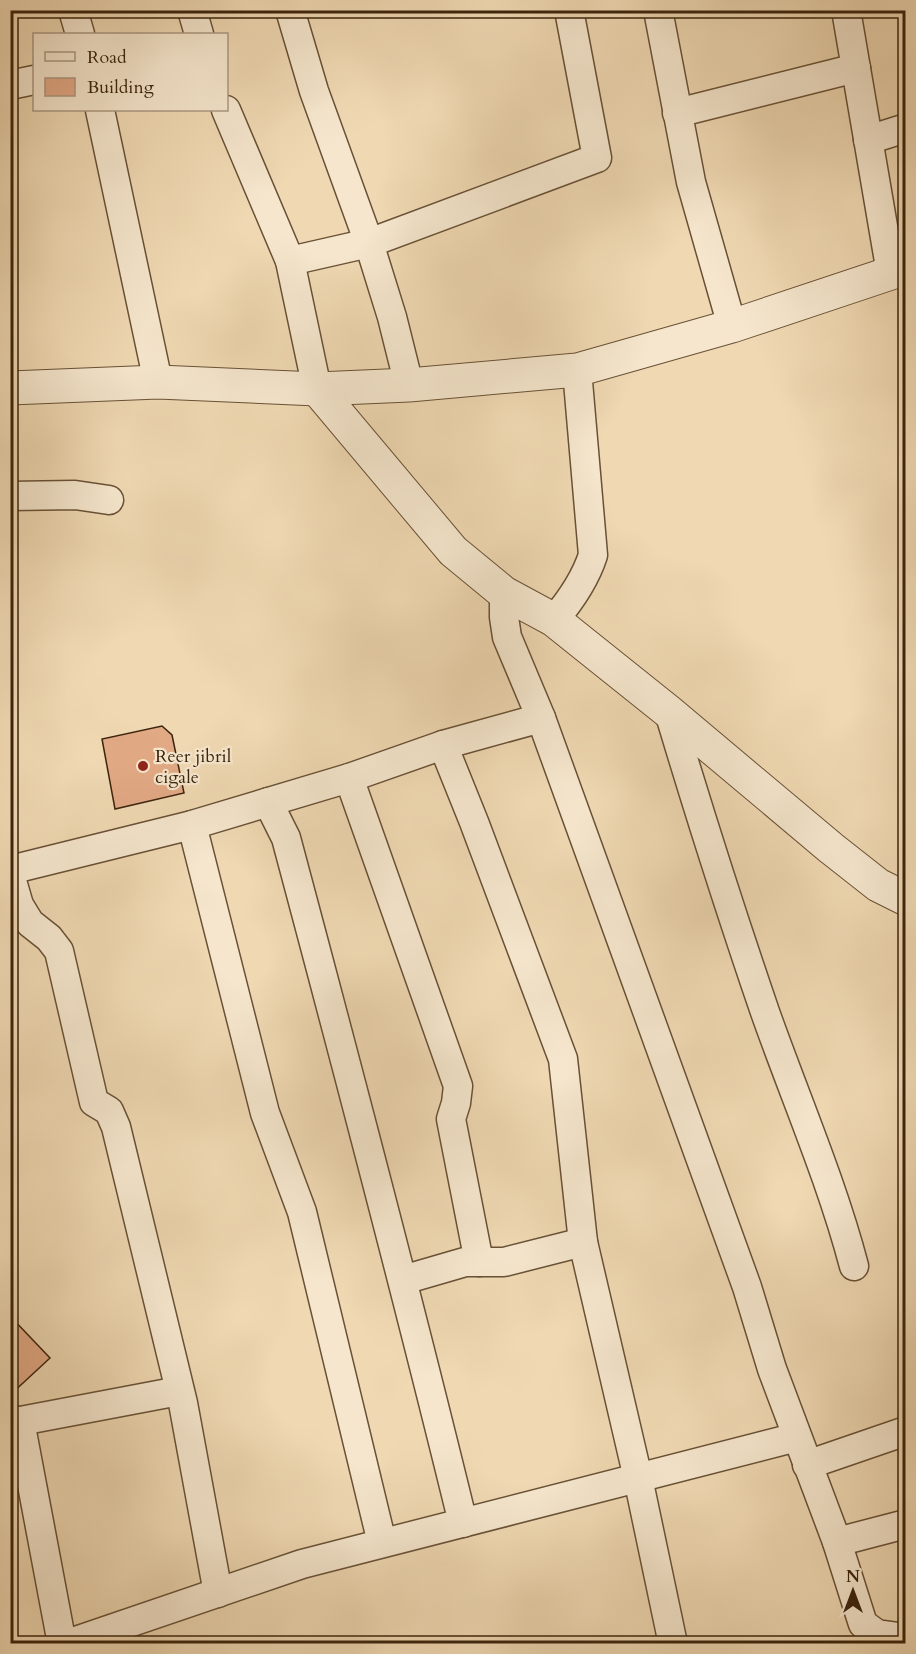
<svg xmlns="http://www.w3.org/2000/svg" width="916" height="1654" font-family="Cardo,serif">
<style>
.building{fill:#e2a985;stroke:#3b240d;stroke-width:1.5}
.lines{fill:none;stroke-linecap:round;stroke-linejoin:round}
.minor-casing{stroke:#685136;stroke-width:31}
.tertiary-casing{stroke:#685136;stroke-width:35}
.minor{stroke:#f5e6cd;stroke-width:28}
.tertiary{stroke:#f5e6cd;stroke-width:33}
.poi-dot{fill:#8f2418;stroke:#f5e6cd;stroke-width:2}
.labels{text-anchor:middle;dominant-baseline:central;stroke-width:4.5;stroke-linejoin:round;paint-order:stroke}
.poi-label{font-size:18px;fill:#3b240d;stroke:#f5e6cd;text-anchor:start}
</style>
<rect width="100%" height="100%" fill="#efd8b2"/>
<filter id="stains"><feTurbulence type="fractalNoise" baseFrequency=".00333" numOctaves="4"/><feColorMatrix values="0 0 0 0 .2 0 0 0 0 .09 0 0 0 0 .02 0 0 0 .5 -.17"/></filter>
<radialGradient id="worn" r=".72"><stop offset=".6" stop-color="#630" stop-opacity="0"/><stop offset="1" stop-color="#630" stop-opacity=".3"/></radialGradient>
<!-- building -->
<g class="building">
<polygon points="162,726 172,735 184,793 115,809 102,739"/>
<polygon points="10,1316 50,1358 10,1395"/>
</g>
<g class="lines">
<defs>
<g id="minor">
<polyline points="73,10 80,34"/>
<polyline points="192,10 199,34"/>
<polyline points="290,10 314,91 369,243 392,317 409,385"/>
<polyline points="658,10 691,182 732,326"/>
<polyline points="846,10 891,273"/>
<polyline points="10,85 34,80"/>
<polyline points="100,110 158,382"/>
<polyline points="226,110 290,261 317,389"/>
<polyline points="677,113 856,68"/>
<polyline points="868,140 906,128"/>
<polyline points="290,261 369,243 597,158 569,10"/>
<polyline points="10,496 75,495 109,500"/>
<polyline points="504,593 504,617 507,637 541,718 747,1287 772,1369 837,1542 863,1624 877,1634 906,1638"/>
<path d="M554,620c17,-20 31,-40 39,-65l-16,-185"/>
<path d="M669,712c30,100 62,201 96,300 30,85 66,167 89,254"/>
<polyline points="443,745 474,822 563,1059 583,1242 638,1478 673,1644"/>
<polyline points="349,778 458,1086 456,1103 451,1119 479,1262"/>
<path d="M268,802l18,36c61,228 121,456 177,685"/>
<polyline points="192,825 265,1113 302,1212 382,1543"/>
<polyline points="10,870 192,825 349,778 443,745 541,718"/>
<polyline points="10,874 19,905 30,923 49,938 59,951 94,1102 109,1111 116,1127 183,1403 218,1593"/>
<polyline points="403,1280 465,1262 504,1262 583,1242"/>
<polyline points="20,1421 62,1644"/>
<polyline points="10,1423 179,1391"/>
<polyline points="807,1465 906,1431"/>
<polyline points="837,1542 906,1524"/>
<polyline points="67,1644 302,1564 797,1437"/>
</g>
<g id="tertiary">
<polyline points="10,388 158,382 317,389 409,385 577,370 732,326 906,268"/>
<polyline points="317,389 453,551 504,593 554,620 669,712 831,848 878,885 906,899"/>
</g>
</defs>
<!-- minor casing -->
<use href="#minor" class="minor-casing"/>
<!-- tertiary casing -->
<use href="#tertiary" class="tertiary-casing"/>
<!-- minor -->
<use href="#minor" class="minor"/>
<!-- tertiary -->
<use href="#tertiary" class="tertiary"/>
</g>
<!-- markers -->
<circle class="poi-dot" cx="143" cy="766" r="6"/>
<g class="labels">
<!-- poi labels -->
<g class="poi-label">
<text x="155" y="756">Reer jibril<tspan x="155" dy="21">cigale</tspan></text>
</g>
</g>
<!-- margin -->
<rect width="916" height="1654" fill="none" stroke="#efd8b2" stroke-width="36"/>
<rect x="12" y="12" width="892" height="1630" fill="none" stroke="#3b240d" stroke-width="3"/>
<rect x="18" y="18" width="880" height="1618" fill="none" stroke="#3b240d" stroke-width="1.5"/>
<!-- legend -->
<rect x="33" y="33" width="195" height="78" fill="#f5e6cd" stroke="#ab9880" stroke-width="1.5"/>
<rect x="45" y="52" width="30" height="9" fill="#f5e6cd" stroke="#ab9880" stroke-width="1.5"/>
<text x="87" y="63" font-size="18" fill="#3b240d">Road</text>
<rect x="45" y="78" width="30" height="18" fill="#e2a985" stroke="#ab9880" stroke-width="1.5"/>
<text x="87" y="93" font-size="18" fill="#3b240d">Building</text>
<!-- north arrow -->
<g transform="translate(853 1591)" stroke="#f5e6cd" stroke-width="4.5" paint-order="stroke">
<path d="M0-4.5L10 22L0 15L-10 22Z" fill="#3b240d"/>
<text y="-9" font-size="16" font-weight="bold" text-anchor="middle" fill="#3b240d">N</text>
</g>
<rect width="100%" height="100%" filter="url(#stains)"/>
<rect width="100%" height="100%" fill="url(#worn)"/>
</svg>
